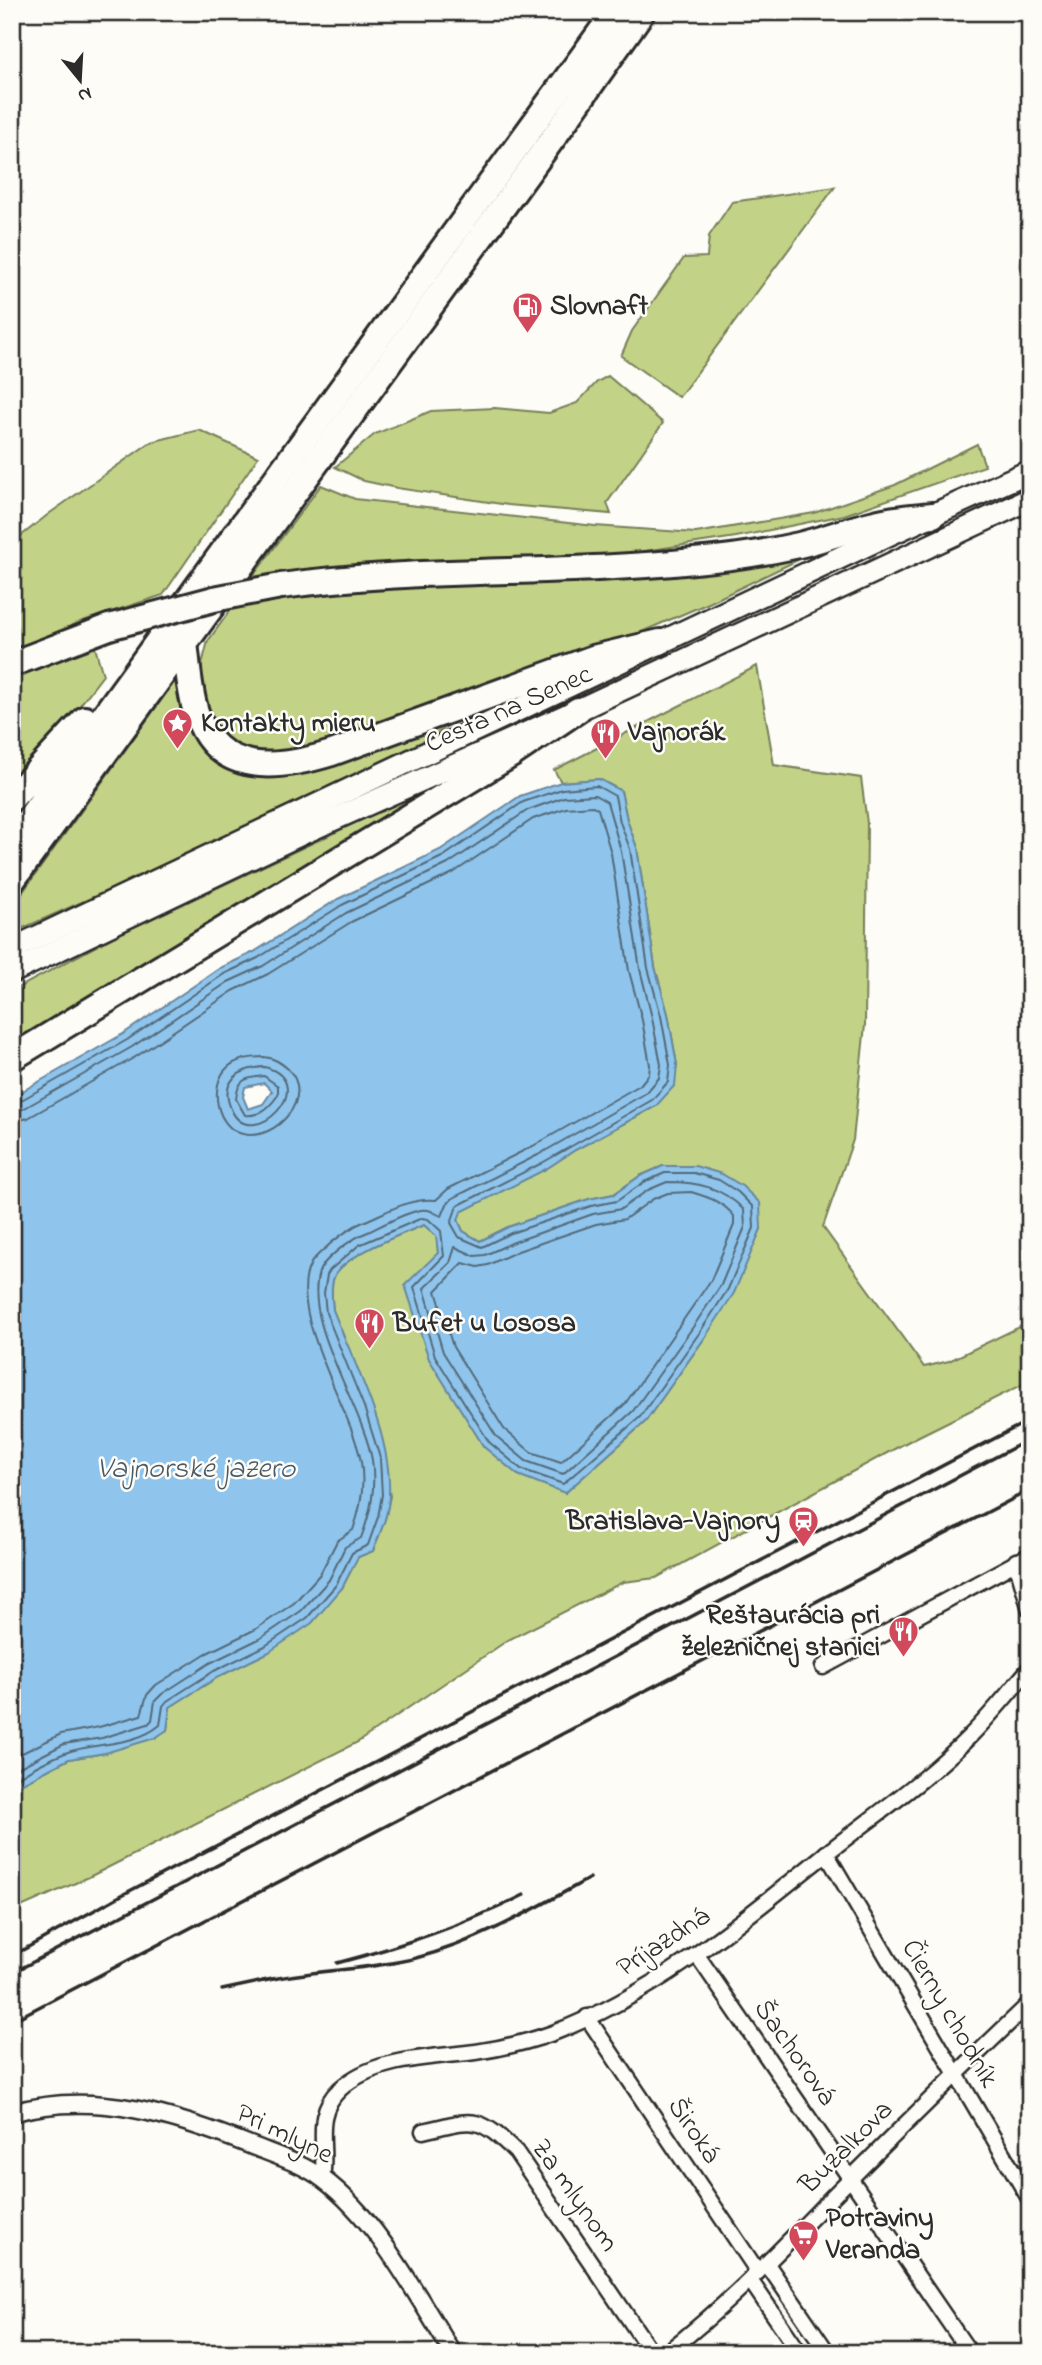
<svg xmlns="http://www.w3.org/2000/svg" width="1042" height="2365" font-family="'Indie Flower',sans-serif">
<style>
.green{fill:#c2d387;stroke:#767f59;stroke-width:2}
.water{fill:#8fc5ed;stroke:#67879f;stroke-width:2;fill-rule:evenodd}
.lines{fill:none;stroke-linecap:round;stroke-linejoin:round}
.shore{stroke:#536979;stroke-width:2}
.minor-casing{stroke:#2b2b2b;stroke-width:19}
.tertiary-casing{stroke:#2b2b2b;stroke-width:21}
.primary-casing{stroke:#2b2b2b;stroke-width:26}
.motorway-casing{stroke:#2b2b2b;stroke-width:30}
.minor{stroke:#fdfcf7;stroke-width:14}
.tertiary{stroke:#fdfcf7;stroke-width:16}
.primary{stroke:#fdfcf7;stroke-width:21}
.motorway{stroke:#fdfcf7;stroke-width:24}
.rail{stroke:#2b2b2b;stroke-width:3.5}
.motorway-bridge-casing{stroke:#2b2b2b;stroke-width:30;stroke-linecap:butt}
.motorway-bridge{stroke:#fdfcf7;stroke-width:24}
.labels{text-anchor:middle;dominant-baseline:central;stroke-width:5;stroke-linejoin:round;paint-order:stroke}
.poi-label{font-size:28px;font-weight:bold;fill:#2b2b2b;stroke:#fdfcf7;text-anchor:start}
.street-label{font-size:28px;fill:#2b2b2b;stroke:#fdfcf7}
.water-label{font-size:30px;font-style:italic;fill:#495965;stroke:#fdfcf7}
</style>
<rect width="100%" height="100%" fill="#fdfcf7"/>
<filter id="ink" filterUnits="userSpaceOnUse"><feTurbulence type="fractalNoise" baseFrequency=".0143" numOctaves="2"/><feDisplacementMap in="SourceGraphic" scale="14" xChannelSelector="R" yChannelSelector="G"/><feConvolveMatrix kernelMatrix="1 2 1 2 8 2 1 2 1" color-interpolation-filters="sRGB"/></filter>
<g filter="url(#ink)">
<!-- green -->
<g class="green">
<polygon points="835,187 679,397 621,356 632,331 684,258 707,257 709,236 732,202"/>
<polygon points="608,376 663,423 607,503 611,514 508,505 397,488 364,481 335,467 375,434 431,411 495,408 549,413 577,403 597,382"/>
<polygon points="199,430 258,457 163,595 80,622 12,651 12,543 50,513 151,442"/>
<polygon points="977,444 985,466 844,515 736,537 625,554 309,570 251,579 321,485 355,499 595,526 696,533 814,513 895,485"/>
<polygon points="808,555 711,602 632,636 394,722 274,758 246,752 224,741 202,709 198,680 208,641 232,608 286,599 294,592"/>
<polygon points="94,644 103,675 61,730 12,781 12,677"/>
<path d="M757,666l17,99 87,13 6,45 -2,202 -12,115 -30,87 101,140 25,-6 81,-39v59l-119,59 -255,138 -33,4 -115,58 -150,102 -269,135 -77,34v-120l12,-9 45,-23 36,-6 62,-23 3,-23 48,-30 51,-25 73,-64 16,-31 15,-6 12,-32 5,-23 -19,-91 -38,-95c-1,-10 -3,-23 1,-33 9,-22 68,-43 90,-52l13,11 1,17 30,167 16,27 81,46 80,-71 61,-86 55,-107 -66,-63h-32l-23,10 -26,18 -25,5 -81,28 -28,14 -17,-10 -5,-11 2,-8 86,-43 29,-19 81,-44 21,-41 -9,-51 -13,-47 -18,-119 -10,-28 -6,-29 -22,-12 -38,3 -7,-12z"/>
<polygon points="175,681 182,718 200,748 243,775 280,778 463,716 428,739 111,889 12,933 12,907"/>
<polygon points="448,779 450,782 12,1049 12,991 113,937"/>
</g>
<!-- water -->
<path class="water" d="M599,779l22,12 6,29 10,28 18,119 13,47 9,51 -2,20 -19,21 -81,44 -29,19 -85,43 -3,8 5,11 17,10 28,-14 81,-28 25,-5 26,-18 23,-10h32l27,8 20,12 18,17 1,26 -27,64 -28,43 -61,86 -80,71 -47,-18 -34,-28 -55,-88 -24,-74 33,-32 -2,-17 -12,-11c-22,9 -81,30 -90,52 -4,10 -2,23 -1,33 22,56 59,124 56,185 0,19 -9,38 -16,56l-15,6 -16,31 -30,35 -43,29 -51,25 -48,30 -3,23 -12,8 -50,15 -36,6 -45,23 -12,9v-694l111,-63 97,-66 34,-16 84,-53 102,-49 80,-54 41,-14zM264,1083l8,8 -9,13 -15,5 -5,-12 2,-10z"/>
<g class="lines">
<!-- shore -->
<g class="shore">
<path d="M264,1057c10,1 16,5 24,12 28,27 -12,73 -45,65 -27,-6 -35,-49 -15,-67 9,-8 25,-10 36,-10z"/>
<path d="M265,1067c57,17 -13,86 -33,44 -14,-29 7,-43 33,-44z"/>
<path d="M264,1076l14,10v9c-8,12 -18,22 -33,20l-9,-16c2,-21 10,-21 28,-23z"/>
<path d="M12,1103l6,-1 109,-62 97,-66 34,-16 84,-53 102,-49 79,-54 39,-13 35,-3 18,10 5,26 10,27 18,119 13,48 9,49 -2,17 -16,18 -110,63 -85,43 -6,17 8,14 23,10 29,-14 80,-27 26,-5 27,-19 21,-9h29l25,7 19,12 15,15 1,21 -26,61 -28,43 -60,85 -77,67 -42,-15 -32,-27 -54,-86 -21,-69 30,-31 -3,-25 -13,-12 -6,-1 -63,27 -29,25 -3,5 -3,18 2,20 38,94 16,51 2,37 -4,22 -10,28 -16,8 -16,32 -29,33 -42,28 -51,25 -47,30 -4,5 -3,19c-26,22 -65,17 -95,28 -17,7 -38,17 -53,29"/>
<path d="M12,1111l11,-2 109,-62 96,-65 35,-16 83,-53 102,-49 80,-54 36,-13 31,-2 12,7 14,49 19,118 12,49 9,47 -2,13 -13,15 -108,62 -85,43 -6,6 -5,12c-5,-1 -9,-5 -14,-6 -13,-3 -47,16 -60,22 -14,5 -44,26 -49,40 -16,51 43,133 53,188 4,28 -1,52 -11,78l-16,9 -16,33 -28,31 -40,27 -51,25 -48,31 -7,7 -3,19 -4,4 -46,14 -38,6 -52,27"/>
<path d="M12,1122l16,-4 109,-62 96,-65 35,-17 83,-52 102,-49 80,-54 33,-11 27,-2 5,3 13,44 18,118 13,49 8,45 -1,9 -9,11 -107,61 -85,43 -12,11c-26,-3 -51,13 -75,23 -12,5 -21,13 -31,21 -6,6 -14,11 -19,19 -26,48 41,146 50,199 4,24 0,46 -8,68l-16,11 -17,33 -26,29 -38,26 -51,25 -49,31 -9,10 -6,20 -42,12 -38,7 -49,24"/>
<path d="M667,1182c31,0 55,5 77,28l1,17 -24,58 -28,42 -60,84 -70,63 -37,-13 -30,-25 -53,-84 -19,-64 26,-25 5,-16 20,9 10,-1 29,-13 79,-28 28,-5 27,-19z"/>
<path d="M691,1192c17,5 32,10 43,24v9l-23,55 -86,124 -64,58 -30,-10 -27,-23 -51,-82 -17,-56 27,-28 15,4 10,-2 30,-14 78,-27 29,-5 28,-20 15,-6z"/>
</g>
<defs>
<g id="minor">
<polyline points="1016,1561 1030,1610"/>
<polyline points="823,1667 1030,1555"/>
<polyline points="826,1853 1030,2200"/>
<polyline points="697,1955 970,2353"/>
<polyline points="587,2017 758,2272"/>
<path d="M423,2131c51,-12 54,-17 93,21l136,201"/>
<path d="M322,2178c6,-32 -10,-63 18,-89 35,-32 91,-31 136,-37 26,-4 52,-10 77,-19 101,-38 187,-110 270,-177 49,-39 103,-75 147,-120 22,-22 40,-45 60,-68"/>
<polyline points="767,2264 828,2353"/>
<polyline points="750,2280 800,2353"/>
<path d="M666,2353c62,-48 115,-104 170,-160 64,-64 128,-127 194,-190"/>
</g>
<path id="tertiary" d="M12,2113c83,-24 166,3 243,34 23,9 48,17 68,32 55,41 93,116 130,174"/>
<g id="primary">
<polyline points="12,949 890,534 1030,471"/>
<polyline points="12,972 299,835 578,710 1030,499"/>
</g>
<g id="motorway">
<path d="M281,586c137,-19 276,-11 413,-25 35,-3 70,-8 105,-16 26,-6 50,-16 76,-22 18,-5 39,-6 58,-8"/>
<path d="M185,643c3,23 4,47 11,69 21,66 84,57 136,41l261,-95 67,-16"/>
<polyline points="12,664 109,627"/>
<polyline points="12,798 85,719"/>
<polyline points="12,842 615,12"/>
<polyline points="12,881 556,134 642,12"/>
<polyline points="12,1058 511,755 578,710"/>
</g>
</defs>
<!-- minor casing -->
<use href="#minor" class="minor-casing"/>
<!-- tertiary casing -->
<use href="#tertiary" class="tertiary-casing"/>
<!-- primary casing -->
<use href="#primary" class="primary-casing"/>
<!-- motorway casing -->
<use href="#motorway" class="motorway-casing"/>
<!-- minor -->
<use href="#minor" class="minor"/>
<!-- tertiary -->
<use href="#tertiary" class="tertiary"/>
<!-- primary -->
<use href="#primary" class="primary"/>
<!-- motorway -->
<use href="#motorway" class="motorway"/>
<!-- rail -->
<g class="rail">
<polyline points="12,1956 120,1896 1030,1420"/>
<path d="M337,1963c65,-17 127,-38 187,-68"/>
<polyline points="12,1973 1030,1439"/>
<path d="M263,1981c50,-12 103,-10 153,-23 62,-16 118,-49 174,-80"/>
<polyline points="222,1990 273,1979"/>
<polyline points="12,2021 1030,1490"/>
</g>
<defs>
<polyline id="motorway-bridge" points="109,627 214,599 281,586"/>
</defs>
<!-- motorway-bridge casing -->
<use href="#motorway-bridge" class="motorway-bridge-casing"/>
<!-- motorway-bridge -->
<use href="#motorway-bridge" class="motorway-bridge"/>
</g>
</g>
<!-- icons -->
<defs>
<symbol id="fuel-pin" viewBox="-11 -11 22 30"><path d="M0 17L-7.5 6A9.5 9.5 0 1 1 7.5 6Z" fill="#d1495b" stroke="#fdfcf7"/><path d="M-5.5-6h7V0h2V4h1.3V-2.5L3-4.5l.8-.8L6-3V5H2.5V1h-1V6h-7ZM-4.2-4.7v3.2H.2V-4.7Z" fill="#fff"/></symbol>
<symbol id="sight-pin" viewBox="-11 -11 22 30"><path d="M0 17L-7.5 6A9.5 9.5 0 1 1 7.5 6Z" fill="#d1495b" stroke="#fdfcf7"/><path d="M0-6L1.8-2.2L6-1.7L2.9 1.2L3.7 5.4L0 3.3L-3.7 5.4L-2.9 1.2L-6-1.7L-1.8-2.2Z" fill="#fff"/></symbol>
<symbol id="restaurant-pin" viewBox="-11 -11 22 30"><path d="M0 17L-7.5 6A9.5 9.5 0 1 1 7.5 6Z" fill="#d1495b" stroke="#fdfcf7"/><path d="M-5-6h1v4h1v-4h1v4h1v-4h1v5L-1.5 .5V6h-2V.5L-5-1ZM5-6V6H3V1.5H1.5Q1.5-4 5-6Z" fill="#fff"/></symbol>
<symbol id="station-pin" viewBox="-11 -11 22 30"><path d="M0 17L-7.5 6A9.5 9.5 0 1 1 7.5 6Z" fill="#d1495b" stroke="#fdfcf7"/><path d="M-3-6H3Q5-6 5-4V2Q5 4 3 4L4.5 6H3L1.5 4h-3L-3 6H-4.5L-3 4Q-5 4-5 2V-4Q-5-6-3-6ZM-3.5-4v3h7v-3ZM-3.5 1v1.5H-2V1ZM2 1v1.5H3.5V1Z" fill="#fff"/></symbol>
<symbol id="supermarket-pin" viewBox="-11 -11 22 30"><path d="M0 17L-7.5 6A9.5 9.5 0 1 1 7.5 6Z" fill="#d1495b" stroke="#fdfcf7"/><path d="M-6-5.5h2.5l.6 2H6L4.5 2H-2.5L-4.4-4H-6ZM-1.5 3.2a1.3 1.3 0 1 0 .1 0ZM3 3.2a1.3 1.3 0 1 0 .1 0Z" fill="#fff"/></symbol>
</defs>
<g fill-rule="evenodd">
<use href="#fuel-pin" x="510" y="290" width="35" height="47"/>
<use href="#sight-pin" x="160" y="706" width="35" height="47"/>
<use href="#restaurant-pin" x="588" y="716" width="35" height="47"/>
<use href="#restaurant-pin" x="352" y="1306" width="35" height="47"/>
<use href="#station-pin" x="786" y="1504" width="35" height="47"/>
<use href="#restaurant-pin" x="886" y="1614" width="35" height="47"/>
<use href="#supermarket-pin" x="786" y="2218" width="35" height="47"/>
</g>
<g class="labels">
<!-- poi labels -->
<g class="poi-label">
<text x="550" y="307">Slovnaft</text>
<text x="201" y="724">Kontakty mieru</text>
<text x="628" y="733">Vajnorák</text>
<text x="393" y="1324">Bufet u Lososa</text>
<text x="780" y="1522" text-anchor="end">Bratislava-Vajnory</text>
<text x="880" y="1616" text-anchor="end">Reštaurácia pri<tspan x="880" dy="32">železničnej stanici</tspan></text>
<text x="826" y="2219">Potraviny<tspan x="826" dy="32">Veranda</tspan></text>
</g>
<!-- street labels -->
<g class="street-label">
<text transform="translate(509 710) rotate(-24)">Cesta na Senec</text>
<text transform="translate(664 1943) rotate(-33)">Príjazdná</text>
<text transform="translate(949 2014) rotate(60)">Čierny chodník</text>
<text transform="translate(794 2053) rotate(55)">Šachorová</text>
<text transform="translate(693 2131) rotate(56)">Široká</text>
<text transform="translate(284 2135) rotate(26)">Pri mlyne</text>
<text transform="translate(847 2148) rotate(-45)">Buzalkova</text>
<text transform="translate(574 2196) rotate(55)">Za mlynom</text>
</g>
<!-- water labels -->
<g class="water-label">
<text x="196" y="1470">Vajnorské jazero</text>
</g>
</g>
<!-- margin -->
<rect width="1042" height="2365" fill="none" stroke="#fdfcf7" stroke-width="42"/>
<rect x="21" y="21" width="1000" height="2323" fill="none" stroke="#2b2b2b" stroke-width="2.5" filter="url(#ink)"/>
<!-- north arrow -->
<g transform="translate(80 80) rotate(162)" stroke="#fdfcf7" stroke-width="5" paint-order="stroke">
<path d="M0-5L12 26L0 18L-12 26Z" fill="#2b2b2b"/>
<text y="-10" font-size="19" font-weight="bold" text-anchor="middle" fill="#2b2b2b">N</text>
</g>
</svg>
